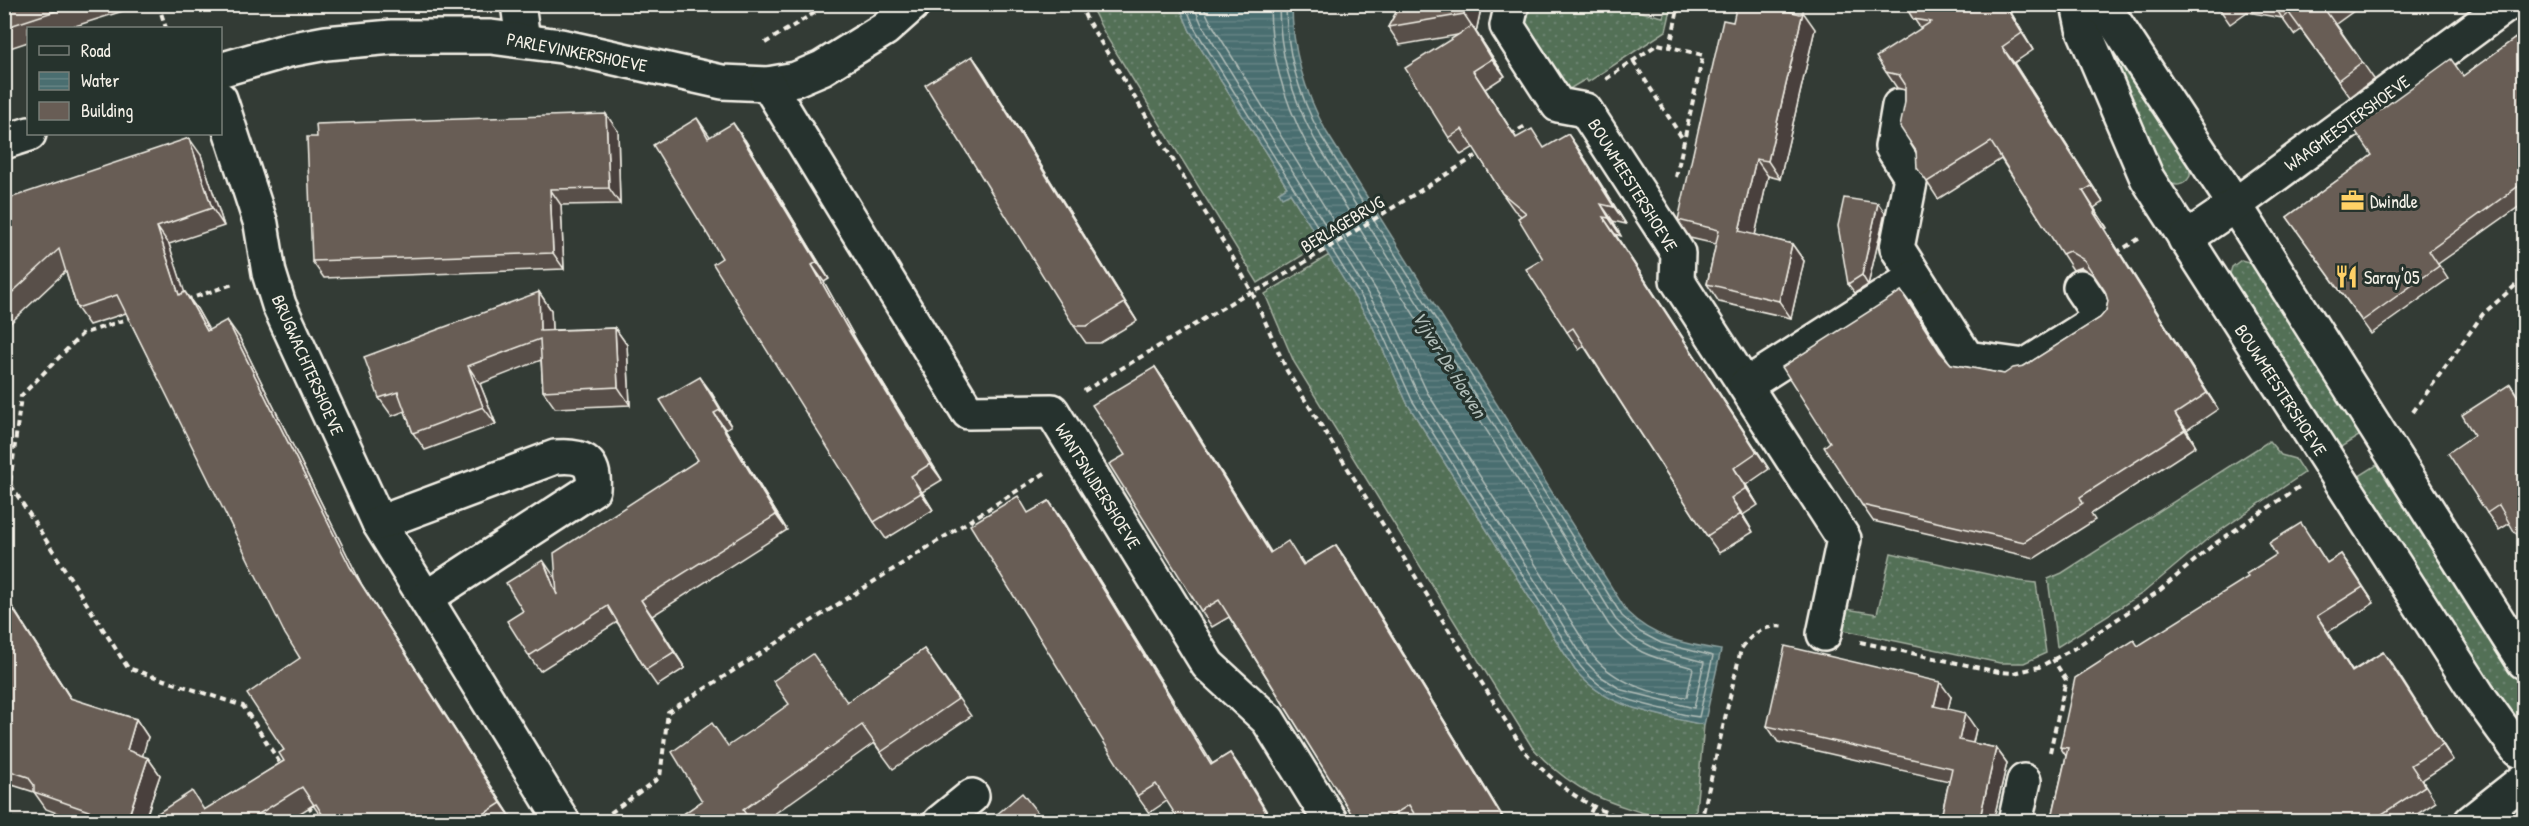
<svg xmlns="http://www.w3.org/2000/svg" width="2529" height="826" font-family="'Patrick Hand',sans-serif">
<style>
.grass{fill:url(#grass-dots);stroke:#a4b0a0;stroke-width:1.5}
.water{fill:url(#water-rules);stroke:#8ea2a0;stroke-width:1.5}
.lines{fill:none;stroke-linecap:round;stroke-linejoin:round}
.shore{stroke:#b0bdb8;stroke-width:1.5}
.minor-casing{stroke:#f4f1e8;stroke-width:38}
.path{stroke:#f4f1e8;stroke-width:4;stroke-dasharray:6 4.5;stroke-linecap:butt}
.minor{stroke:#26332d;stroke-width:33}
.wall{fill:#595049;stroke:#f4f1e8;stroke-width:1.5}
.shaded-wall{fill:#49413c;stroke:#f4f1e8;stroke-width:1.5}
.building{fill:#685d55;stroke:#f4f1e8;stroke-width:1.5}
.labels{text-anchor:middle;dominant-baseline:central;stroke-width:6;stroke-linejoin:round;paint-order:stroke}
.street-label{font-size:18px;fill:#f4f1e8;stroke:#26332d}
.poi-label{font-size:18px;fill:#f4f1e8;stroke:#26332d;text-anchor:start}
.water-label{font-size:20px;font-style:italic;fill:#b0bdb8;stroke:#26332d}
</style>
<defs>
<pattern id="grass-dots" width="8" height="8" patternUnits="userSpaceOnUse" patternTransform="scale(1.5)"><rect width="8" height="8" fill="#536f57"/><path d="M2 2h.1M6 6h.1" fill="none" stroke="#6c846f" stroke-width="1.8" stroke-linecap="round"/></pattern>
<pattern id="water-rules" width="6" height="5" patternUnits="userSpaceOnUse" patternTransform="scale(1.5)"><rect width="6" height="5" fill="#4a6e70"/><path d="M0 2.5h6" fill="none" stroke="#658384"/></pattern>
</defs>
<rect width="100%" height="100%" fill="#333b35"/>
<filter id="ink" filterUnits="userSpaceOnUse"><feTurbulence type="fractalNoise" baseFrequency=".0167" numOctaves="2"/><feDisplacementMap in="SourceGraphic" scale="12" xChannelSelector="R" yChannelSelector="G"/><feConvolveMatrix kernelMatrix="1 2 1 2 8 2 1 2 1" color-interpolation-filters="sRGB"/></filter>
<g filter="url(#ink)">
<!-- grass -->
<g class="grass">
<polygon points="1090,5 1179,5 1190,31 1287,187 1279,192 1290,193 1322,243 1258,283 1106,36"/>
<polygon points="1527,5 1620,5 1620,7 1663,17 1667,5 1672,5 1666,31 1588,82 1586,79 1566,91 1523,23"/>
<path d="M2087,5l103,160v11c-6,11 -15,11 -25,5z"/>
<path d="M1329,255l44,72 34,76 168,267c33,39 83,44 129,55l-8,85c-6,9 -12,11 -23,11 -59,-16 -99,-26 -141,-74l-238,-385 -29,-68z"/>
<polygon points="2241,260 2252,263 2256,268 2362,434 2336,450 2229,277 2232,267"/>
<polygon points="2269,441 2281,455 2295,459 2304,473 2205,541 2143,593 2057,647 2048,579 2062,573"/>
<polygon points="2380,463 2524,690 2524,737 2353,480"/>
<polygon points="1891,553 2019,581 2036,583 2046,653 2024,663 2000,663 1834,628 1846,609 1877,614"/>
</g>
<!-- water -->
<path class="water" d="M1179,5h113c0,45 13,88 35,128l300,479c27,27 58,32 94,38l-17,75c-47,-11 -96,-15 -129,-55l-168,-267 -34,-76 -83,-134 -8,4 -3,-5 8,-5 -97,-156z"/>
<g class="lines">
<!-- shore -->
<g class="shore">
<path d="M1185,4l10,25 183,295 34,76 168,266c23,29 52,36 87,44 10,3 22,6 32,7l14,-61 -52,-13 -21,-11 -18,-16 -301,-480c-22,-40 -35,-85 -35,-132"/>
<path d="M1193,4l9,21 182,295 35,76 167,266 14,14 22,14 72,18 10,-46 -46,-12 -23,-12 -19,-18 -301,-480c-23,-42 -36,-87 -36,-136"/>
<path d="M1202,4l8,17 182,295 35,76 166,264c21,26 61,40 94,41l6,-29c-36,-10 -58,-12 -84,-43l-302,-480c-23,-44 -37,-91 -37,-141"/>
</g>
<defs>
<g id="minor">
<polyline points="518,4 523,40"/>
<polyline points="1512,4 1507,26 1558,105 1585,110 1678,253 1677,280 1844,539 1824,634"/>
<polyline points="2078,4 2083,28 2147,178 2478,695 2518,750 2524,751"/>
<polyline points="2099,4 2110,15 2235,205 2524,662"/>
<polyline points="220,70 289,50 326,43 392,37 491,37 561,46 722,82 768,84 796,79 822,68 885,29 913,4"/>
<polyline points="768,84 968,412 1052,411 1208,665 1268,720 1331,822"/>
<polyline points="220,99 261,224 269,273 279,305 379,523 563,822"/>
<polyline points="1899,106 1892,147 1911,177 1897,248 1967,358 2025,366 2101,318 2080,287"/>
<polyline points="4,142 29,134"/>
<polyline points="2185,239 2235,205 2508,4"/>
<polyline points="1746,385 1915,277"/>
<path d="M379,523l176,-66c25,-2 41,2 38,32l-167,109"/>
<polyline points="940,822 972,796"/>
<polyline points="2015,822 2024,781"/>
<polyline points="2471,822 2524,780"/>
</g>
</defs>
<!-- minor casing -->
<use href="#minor" class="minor-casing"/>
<!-- path -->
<g class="path">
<polyline points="158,4 166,28"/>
<path d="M1080,4l6,14 147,240 19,34 35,79 238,381c33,35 63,57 109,70"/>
<polyline points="765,43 829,4"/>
<polyline points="1633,61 1684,141"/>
<polyline points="1606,79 1658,44 1670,47"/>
<polyline points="1510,135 1527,125"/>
<polyline points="1676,177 1703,55 1670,47 1679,4"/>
<polyline points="2116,253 2140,238"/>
<polyline points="186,300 233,284"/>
<polyline points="133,317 82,334 21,396 10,484 128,668 243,706 282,766"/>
<polyline points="1084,391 1242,296 1263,288 1481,153"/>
<polyline points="2413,412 2483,314 2524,278"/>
<polyline points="1860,642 1999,672 2014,673 2039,667 2073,649 2159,591 2213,545 2299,487"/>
<polyline points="2050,752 2066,680 2053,659"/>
<polyline points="308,805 319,822"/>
<polyline points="602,819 660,777 668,712 1045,473"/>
<polyline points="1586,822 1593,807"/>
<path d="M1701,822l40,-173c11,-15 25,-26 44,-22"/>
</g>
<!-- minor -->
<use href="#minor" class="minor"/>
</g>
<!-- wall -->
<g class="wall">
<polygon points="4,4 121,4 123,11 69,28 28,28 28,42 4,50"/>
<polygon points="1391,4 1482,4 1476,32 1505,76 1485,89 1516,138 1545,148 1580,151 1626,224 1613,221 1621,236 1615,234 1769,469 1746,485 1758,505 1743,515 1753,532 1719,553 1707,536 1584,346 1579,350 1567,332 1543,259 1521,216 1514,210 1502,193 1474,147 1461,155 1449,138 1458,35 1400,45 1388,27 1396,12"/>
<polygon points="1904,4 2006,4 2033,50 2014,63 2103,202 2094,208 2107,228 2105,229 2218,409 2187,430 2196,446 2091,514 2095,520 2035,558 1873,521 1862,505 1830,442 1913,307 1943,355 1951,364 2004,374 2024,366 2100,318 2106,311 2108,301 2105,291 2095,276 2081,267 2073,270 2001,159 1938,199 1927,182 1916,151 1905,102 1905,90 1897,88 1886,72 1921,29"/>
<polygon points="2216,4 2356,4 2358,8 2336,24 2374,79 2350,97 2301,30 2294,35 2282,18 2247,12 2230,24"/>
<polygon points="1815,29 1780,179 1768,176 1755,235 1792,244 1804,261 1791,318 1719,302 1707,284 1716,244 1690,238 1678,220"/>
<polygon points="2524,32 2524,203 2438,264 2448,279 2371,334 2287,217 2372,155 2463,76"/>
<polygon points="972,56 984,73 1137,321 1100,343 1086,343 1074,326"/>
<polygon points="618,131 620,204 561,205 564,269 324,278 312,261"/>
<polygon points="710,137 745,140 829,279 824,282 858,343 942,480 922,492 933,510 886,539 874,522 722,258"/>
<polygon points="201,155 224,226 169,244 184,292 197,309 209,330 239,337 362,585 513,820 511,822 325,822 313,805 286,822 81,822 46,809 34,792 6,783 4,781 4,594 71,699 136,719 148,737 142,756 148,758 160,775 145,821 205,810 284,761 284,750 300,658 126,313 89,325 77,308 66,271 4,329 4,200"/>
<polygon points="1885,213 1868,285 1855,293 1848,284"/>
<polygon points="539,292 551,310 552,330 615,328 627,345 630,405 555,408 543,391 541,360 480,384 496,424 425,450 413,433 405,411 392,416 379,398"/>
<polygon points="1155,367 1166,383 1271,552 1300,558 1304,564 1336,545 1347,561 1506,822 1356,822 1348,808 1229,617 1212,627 1201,611 1125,455"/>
<polygon points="2510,384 2524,405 2524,546 2510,523 2499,530 2487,513"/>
<polygon points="711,392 731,426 725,429 787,530 652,616 685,668 657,686 646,670 617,622 540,671 529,656 523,611 554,576 556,580 698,460"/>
<polygon points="1049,501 1061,518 1212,764 1230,753 1242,770 1167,801 1149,813 1137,796 1029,513"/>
<polygon points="2312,539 2327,563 2341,554 2374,603 2328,632 2352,671 2383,652 2453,760 2422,780 2436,802 2405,822 2051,822 2066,756 2060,747"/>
<polygon points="924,649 971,716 893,769 874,743 763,822 672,822 702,801 728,746 847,702"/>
<polygon points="1951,697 1948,709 1976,729 1973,743 1996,748 2007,763 1993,822 1940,822 1949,781 1778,742 1767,726"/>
</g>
<!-- shaded-wall -->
<g class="shaded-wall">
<polygon points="1466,4 1482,4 1476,32 1464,14"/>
<polygon points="2004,4 2006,4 2033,50 2022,33"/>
<polygon points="1803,12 1815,29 1780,179 1768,161"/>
<polygon points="1472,26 1484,44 1505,76 1492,59"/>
<polygon points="2002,47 2014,63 2103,202 2092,186"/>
<polygon points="972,56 984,73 1137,321 1125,303"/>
<polygon points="1473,71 1485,89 1528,156 1516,138"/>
<polygon points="606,114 618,131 620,204 609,188"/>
<polygon points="697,118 709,135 720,155 708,138"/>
<polygon points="733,123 745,140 829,279 817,262"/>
<polygon points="1568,134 1580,151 1626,224 1614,207"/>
<polygon points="189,138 201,155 224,226 212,208"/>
<polygon points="1756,159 1768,176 1752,249 1739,231"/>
<polygon points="550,189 561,205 564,269 553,253"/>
<polygon points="2083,191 2094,208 2107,228 2095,211"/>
<polygon points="1878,203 1885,213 1868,285 1862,275"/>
<polygon points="1601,204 1613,221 1621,236 1609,218"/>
<polygon points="2094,213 2105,229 2218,409 2207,393"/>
<polygon points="1603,217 1615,234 1769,469 1757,452"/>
<polygon points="157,227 169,244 191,312 179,295"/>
<polygon points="1792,244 1804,261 1791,318 1779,301"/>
<polygon points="812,265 824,282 858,343 942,480 930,464 846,326"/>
<polygon points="1901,291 1913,307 1951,368 1940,352"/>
<polygon points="185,292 197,309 219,348 207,331"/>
<polygon points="539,292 551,310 553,348 540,331"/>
<polygon points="227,320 239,337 362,585 513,820 501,803 350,567"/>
<polygon points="615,328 627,345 630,405 618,387"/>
<polygon points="468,366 480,384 496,424 483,407"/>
<polygon points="1155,367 1166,383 1281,569 1270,553"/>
<polygon points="700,377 711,392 731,426 720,410"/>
<polygon points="714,413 725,429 787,530 776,515"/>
<polygon points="2175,414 2187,430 2196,446 2185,430"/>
<polygon points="1734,468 1746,485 1758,505 1746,488"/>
<polygon points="911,476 922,492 933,510 921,493"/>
<polygon points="1731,498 1743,515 1753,532 1741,514"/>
<polygon points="1049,501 1061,518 1223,781 1211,765"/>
<polygon points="1336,545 1347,561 1506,822 1505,822 1502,817"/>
<polygon points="2341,554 2352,569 2374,603 2363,587"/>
<polygon points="543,560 554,576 568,611 557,595"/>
<polygon points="4,594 82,716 70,698 4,595"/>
<polygon points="641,600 652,616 685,668 674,652"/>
<polygon points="2317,616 2328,632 2362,687 2352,672"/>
<polygon points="2383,652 2394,667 2453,760 2443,745"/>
<polygon points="1940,682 1951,697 1945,722 1934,706"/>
<polygon points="1965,713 1976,729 1970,755 1959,740"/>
<polygon points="136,719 148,737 139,768 127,750"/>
<polygon points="1996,748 2007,763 1993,822 1979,822"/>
<polygon points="1230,753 1242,770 1273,822 1272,822"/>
<polygon points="148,758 160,775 144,822 127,822"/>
</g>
<!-- building -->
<g class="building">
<polygon points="4,4 77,4 4,28"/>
<polygon points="1401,4 1466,4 1464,14 1388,27"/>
<polygon points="1737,4 1761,4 1800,14 1803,12 1768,161 1756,159 1739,231 1792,244 1779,301 1707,284 1719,230 1678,220 1723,20 1733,22"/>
<polygon points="1904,4 2004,4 2022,33 2002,47 2092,186 2083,191 2095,211 2094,213 2207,393 2175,414 2185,430 2080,497 2083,503 2024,542 1862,505 1824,447 1830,442 1782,367 1901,291 1940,352 1951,364 2004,374 2013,368 2024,366 2100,318 2106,311 2108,301 2105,291 2084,260 2069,251 2062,254 1991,142 1927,182 1917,168 1916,151 1900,127 1905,102 1905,84 1899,75 1886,72 1876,57 1931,22 1913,19"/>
<polygon points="2273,4 2327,4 2323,7 2362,62 2338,80 2289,13 2282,18"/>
<polygon points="1472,26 1492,59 1473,71 1516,138 1532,129 1544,148 1568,134 1614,207 1601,204 1609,218 1603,217 1757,452 1734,468 1746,488 1731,498 1741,514 1707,536 1573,328 1567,332 1526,269 1543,259 1518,218 1526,213 1502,193 1462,129 1449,138 1405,68"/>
<polygon points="2524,32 2524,182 2429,251 2439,266 2362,321 2287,217 2372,155 2354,129 2451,59 2463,76"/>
<polygon points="972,56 1125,303 1087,326 1074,326 925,85"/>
<polygon points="606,114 609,188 550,189 553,253 312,261 307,137 317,137 316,124"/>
<polygon points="697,118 708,138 733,123 817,262 812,265 846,326 930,464 911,476 921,493 874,522 713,264 722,258 653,145"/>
<polygon points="189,138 212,208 157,227 179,295 185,292 207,331 227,320 350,567 501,803 482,815 486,822 327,822 316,804 314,805 302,787 249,820 250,822 144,822 192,791 204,810 284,761 279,753 284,750 247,694 300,658 285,634 117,295 77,308 59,249 4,300 4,200"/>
<polygon points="1844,198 1878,203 1862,275 1848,284 1838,226"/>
<polygon points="539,292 540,331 615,328 618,387 543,391 540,339 468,366 483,407 413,433 398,392 379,398 364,357"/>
<polygon points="1155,367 1270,553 1288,541 1303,565 1336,545 1502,817 1494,822 1419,822 1409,805 1381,822 1356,822 1348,808 1219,600 1201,611 1109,464 1125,455 1092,405"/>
<polygon points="700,377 720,410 714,413 776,515 641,600 674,652 646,670 608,606 529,656 507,621 523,611 506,583 543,560 557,595 554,553 698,460 660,400"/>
<polygon points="2510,384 2524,407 2524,527 2515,533 2499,505 2487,513 2448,453 2474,435 2462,415"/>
<polygon points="1018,496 1028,513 1049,501 1211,765 1230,753 1272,822 1180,822 1156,784 1137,796 970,525"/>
<polygon points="2301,523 2327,563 2341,554 2363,587 2317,616 2352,672 2383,652 2443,745 2411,765 2425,786 2370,822 2051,822 2068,748 2060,747 2075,678 2134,640 2138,646 2248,577 2246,574 2276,555 2269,543"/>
<polygon points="4,595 70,698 136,719 127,750 148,758 127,821 103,816 34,792 34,785 28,777 4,769"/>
<polygon points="1785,646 1940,682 1934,706 1965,713 1959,740 1996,748 1979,822 1940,822 1952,768 1767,726"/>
<polygon points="924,649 958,699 881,752 862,725 743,810 751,822 672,822 702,801 672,752 712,723 728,746 758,726 789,704 773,681 813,654 847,702"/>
<polygon points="1022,793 1045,822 988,822"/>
<polygon points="2505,817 2512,822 2501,822"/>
</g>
</g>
<!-- icons -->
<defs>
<symbol id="office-bare" viewBox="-9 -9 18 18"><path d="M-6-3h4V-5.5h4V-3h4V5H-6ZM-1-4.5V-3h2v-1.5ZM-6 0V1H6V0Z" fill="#ffd166" stroke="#26332d" stroke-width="2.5" paint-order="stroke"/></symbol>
<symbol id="restaurant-bare" viewBox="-9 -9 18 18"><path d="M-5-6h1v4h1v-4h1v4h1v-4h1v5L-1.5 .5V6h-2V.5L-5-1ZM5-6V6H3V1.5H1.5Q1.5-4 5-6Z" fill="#ffd166" stroke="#26332d" stroke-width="2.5" paint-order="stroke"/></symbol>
</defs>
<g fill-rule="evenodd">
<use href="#office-bare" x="2336" y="184" width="33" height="33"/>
<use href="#restaurant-bare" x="2330" y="260" width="33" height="33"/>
</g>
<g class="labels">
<!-- street labels -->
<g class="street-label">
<text transform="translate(577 52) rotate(11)">PARLEVINKERSHOEVE</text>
<text transform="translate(2347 123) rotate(-36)">WAAGMEESTERSHOEVE</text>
<text transform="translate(1633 185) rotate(58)">BOUWMEESTERSHOEVE</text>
<text transform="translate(1342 224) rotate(-31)">BERLAGEBRUG</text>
<text transform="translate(308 365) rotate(66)">BRUGWACHTERSHOEVE</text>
<text transform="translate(2281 390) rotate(57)">BOUWMEESTERSHOEVE</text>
<text transform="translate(1098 486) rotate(58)">WANTSNIJDERSHOEVE</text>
</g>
<!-- poi labels -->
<g class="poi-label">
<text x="2370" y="201">Dwindle</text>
<text x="2364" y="277">Saray'05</text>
</g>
<!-- water labels -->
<g class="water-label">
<text transform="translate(1450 364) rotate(58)">Vijver De Hoeven</text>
</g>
</g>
<!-- margin -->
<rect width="2529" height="826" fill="none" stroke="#26332d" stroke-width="24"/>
<rect x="12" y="12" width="2505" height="802" fill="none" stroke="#f4f1e8" stroke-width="2" filter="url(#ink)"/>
<!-- legend -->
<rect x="27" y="27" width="195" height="108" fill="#26332d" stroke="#787f78" stroke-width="1.5"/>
<rect x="39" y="46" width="30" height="9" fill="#26332d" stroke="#787f78" stroke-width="1.5"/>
<text x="81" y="57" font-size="18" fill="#f4f1e8">Road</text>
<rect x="39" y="72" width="30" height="18" fill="url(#water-rules)" stroke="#787f78" stroke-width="1.5"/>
<text x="81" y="87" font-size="18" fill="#f4f1e8">Water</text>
<rect x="39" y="102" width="30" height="18" fill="#685d55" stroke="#787f78" stroke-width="1.5"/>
<text x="81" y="117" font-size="18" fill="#f4f1e8">Building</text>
</svg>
